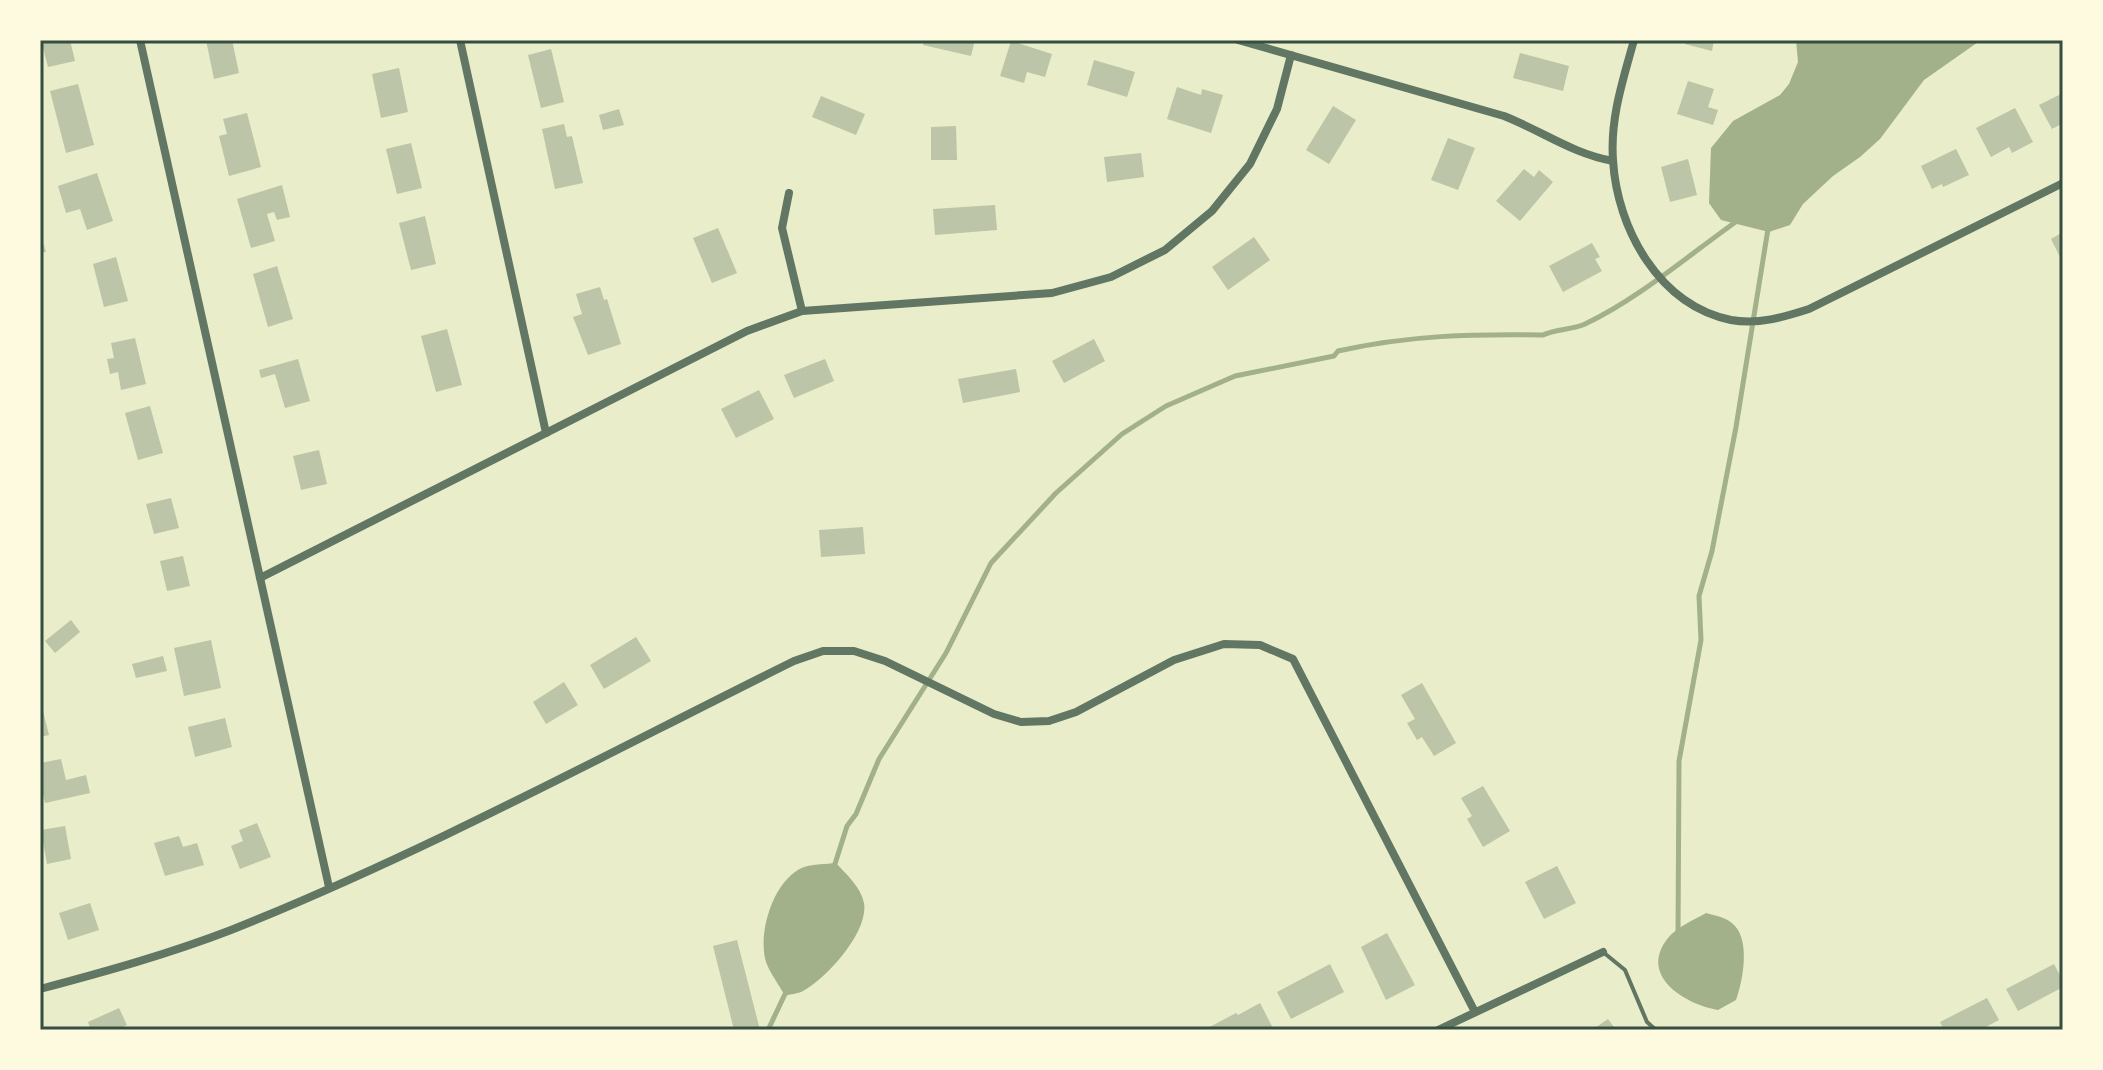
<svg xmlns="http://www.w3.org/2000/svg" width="2103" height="1070" font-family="Jost,sans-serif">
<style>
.water{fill:#a3b18a}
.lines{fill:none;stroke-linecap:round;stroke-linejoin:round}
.stream{stroke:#a3b18a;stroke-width:5}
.building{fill:#bcc5a7}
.service{stroke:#617663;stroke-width:4}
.minor{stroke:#617663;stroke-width:8}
.neatline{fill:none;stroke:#344e41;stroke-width:3}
</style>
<rect width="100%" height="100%" fill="#e9edc9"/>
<!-- water -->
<g class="water">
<polygon points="1796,40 1981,40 1924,80 1880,139 1860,157 1833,176 1803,204 1790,225 1769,232 1721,220 1709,203 1711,148 1733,121 1780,95 1789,84 1798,62"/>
<path d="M836,863c10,11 25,24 28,40 5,29 -38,76 -61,88 -5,3 -13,3 -18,5 -6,-11 -15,-23 -19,-34 -9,-29 8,-84 38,-95 10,-3 22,-3 32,-4z"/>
<path d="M1706,913c10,3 21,4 29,13 15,16 8,55 1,74l-18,10c-34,-6 -80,-35 -50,-72 9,-11 26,-18 38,-25z"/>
</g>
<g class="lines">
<!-- stream -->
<g class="stream">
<path d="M834,867l13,-41 9,-12 23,-55 67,-106 45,-90 65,-70 66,-59 44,-28 69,-30 99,-20 4,-5c72,-16 133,-17 205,-16 12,-6 29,-5 42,-11 53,-25 104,-69 152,-103"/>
<polyline points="1678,937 1679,761 1701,640 1699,596 1712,551 1736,427 1768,229"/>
<polyline points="768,1030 786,992"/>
</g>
</g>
<!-- building -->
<g class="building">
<polygon points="41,40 70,40 75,61 48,67"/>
<polygon points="206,40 232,40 239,73 214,79"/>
<polygon points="924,40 975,40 971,56 923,45"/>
<polygon points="1686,40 1714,40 1712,51 1685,44"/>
<polygon points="1011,41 1052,54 1045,77 1027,72 1024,83 1000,76"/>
<polygon points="551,49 564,102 541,108 528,55"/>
<polygon points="1520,53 1569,66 1563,91 1513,78"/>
<polygon points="1094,60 1135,72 1127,97 1087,85"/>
<polygon points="399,68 408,112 381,118 372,74"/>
<polygon points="1688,81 1714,89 1708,107 1718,110 1713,125 1677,114"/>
<polygon points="78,84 94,145 66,153 50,91"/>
<polygon points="1177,87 1201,95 1202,89 1223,95 1211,133 1167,119"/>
<polygon points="2063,93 2063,123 2052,129 2039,105"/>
<polygon points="821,96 865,114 856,135 812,117"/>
<polygon points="1333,106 1356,120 1329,164 1306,150"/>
<polygon points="2015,108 2033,142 2012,153 2009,147 1991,157 1976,128"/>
<polygon points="619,109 624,125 603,130 599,115"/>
<polygon points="247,113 261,167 229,176 219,136 227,134 223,119"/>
<polygon points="564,124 567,137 572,136 583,183 555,189 542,129"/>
<polygon points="956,126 957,160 931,160 931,127"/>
<polygon points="1448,138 1475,148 1458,190 1431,180"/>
<polygon points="411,143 422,188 397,194 386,149"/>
<polygon points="1956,149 1969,175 1943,187 1942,184 1932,189 1921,166"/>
<polygon points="1141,153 1144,177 1107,182 1104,157"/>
<polygon points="1688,159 1697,195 1670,202 1661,167"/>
<polygon points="1524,169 1534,177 1539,170 1553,182 1520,221 1496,201"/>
<polygon points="97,173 113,221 87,230 80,209 66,213 58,186"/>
<polygon points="282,185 290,217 277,220 274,212 267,214 275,241 251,248 237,199"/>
<polygon points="995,205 997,230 935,235 933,209"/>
<polygon points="425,216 436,264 411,270 399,223"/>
<polygon points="718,228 737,273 712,283 693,238"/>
<polygon points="40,232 46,252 40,253"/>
<polygon points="2063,232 2063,263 2051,239"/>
<polygon points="1254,237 1270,260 1228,290 1212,267"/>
<polygon points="1592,243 1600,257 1595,259 1602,271 1563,292 1549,266"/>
<polygon points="116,257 128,301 104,307 93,264"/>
<polygon points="277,266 293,319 268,327 253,274"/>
<polygon points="600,287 604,300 607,299 621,344 588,355 573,317 582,314 576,294"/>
<polygon points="447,329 462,385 436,392 421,336"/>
<polygon points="135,338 146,384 121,390 118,372 110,374 107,359 114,358 111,343"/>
<polygon points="1094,339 1105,361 1064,383 1052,361"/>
<polygon points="298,359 310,401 285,408 275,374 261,378 259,370"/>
<polygon points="825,359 834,381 794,398 784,375"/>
<polygon points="1016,369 1020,392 963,403 958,379"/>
<polygon points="759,390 774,419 736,438 721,409"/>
<polygon points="150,406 163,453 138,460 125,413"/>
<polygon points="319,450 327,484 301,490 293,456"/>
<polygon points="171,498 179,528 154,534 146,504"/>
<polygon points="863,527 865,554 821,557 819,530"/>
<polygon points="183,556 190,586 167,591 160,561"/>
<polygon points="71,620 80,632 55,653 45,641"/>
<polygon points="636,637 651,661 604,689 590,665"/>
<polygon points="211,640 221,688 184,696 174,648"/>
<polygon points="163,656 167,671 136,678 132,664"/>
<polygon points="564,682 578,705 546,724 533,702"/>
<polygon points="1422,683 1456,743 1434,756 1422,737 1417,740 1407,723 1415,719 1401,695"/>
<polygon points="40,699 49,735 40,737"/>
<polygon points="225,718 232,747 195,757 188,727"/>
<polygon points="61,759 66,780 86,775 90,793 45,803 40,780 40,763"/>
<polygon points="1483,786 1510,831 1483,847 1467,819 1472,816 1461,798"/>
<polygon points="257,823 271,857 240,869 231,846 243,841 239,830"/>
<polygon points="65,826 71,859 47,864 41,830"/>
<polygon points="179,836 183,847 197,843 204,865 165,876 154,843"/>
<polygon points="1557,866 1576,903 1544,919 1525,882"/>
<polygon points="90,903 99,930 68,940 59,913"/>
<polygon points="1387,933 1415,985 1386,1000 1361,947"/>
<polygon points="737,940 760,1030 734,1030 713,946"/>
<polygon points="1330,964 1344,992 1291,1019 1277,992"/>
<polygon points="2054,964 2063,981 2063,987 2018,1011 2006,989"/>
<polygon points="1987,998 1999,1020 1980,1030 1944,1030 1940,1022"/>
<polygon points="1260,1003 1274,1030 1204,1030 1236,1013 1238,1015"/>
<polygon points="119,1008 127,1025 116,1030 91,1030 88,1022"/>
<polygon points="1608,1019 1616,1030 1592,1030"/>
</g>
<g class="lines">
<!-- service -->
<polyline class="service" points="1603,952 1625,970 1647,1022 1656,1030"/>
<!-- minor -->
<g class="minor">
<polyline points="140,40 329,887"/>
<polyline points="460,40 546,433"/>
<path d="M1238,40l266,76c38,15 69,38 109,45"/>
<path d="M1634,40c-11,40 -24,78 -21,120 4,69 46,145 118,160 27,5 53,-3 78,-11l254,-126"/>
<polyline points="789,193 782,228 802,311"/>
<polyline points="260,578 747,331 802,311 1052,293 1111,277 1165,250 1212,211 1250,164 1277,109 1291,55"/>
<path d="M40,989c64,-17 129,-35 191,-59 193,-77 377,-177 563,-269l29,-10h31l31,10 109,53 27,8 28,-1 27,-9 98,-52 50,-16 36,1 33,14 182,353"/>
<polyline points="1438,1030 1603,952"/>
</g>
</g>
<!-- border -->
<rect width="2103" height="1070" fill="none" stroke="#fefae0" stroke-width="84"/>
<rect x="42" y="42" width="2019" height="986" class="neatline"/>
</svg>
